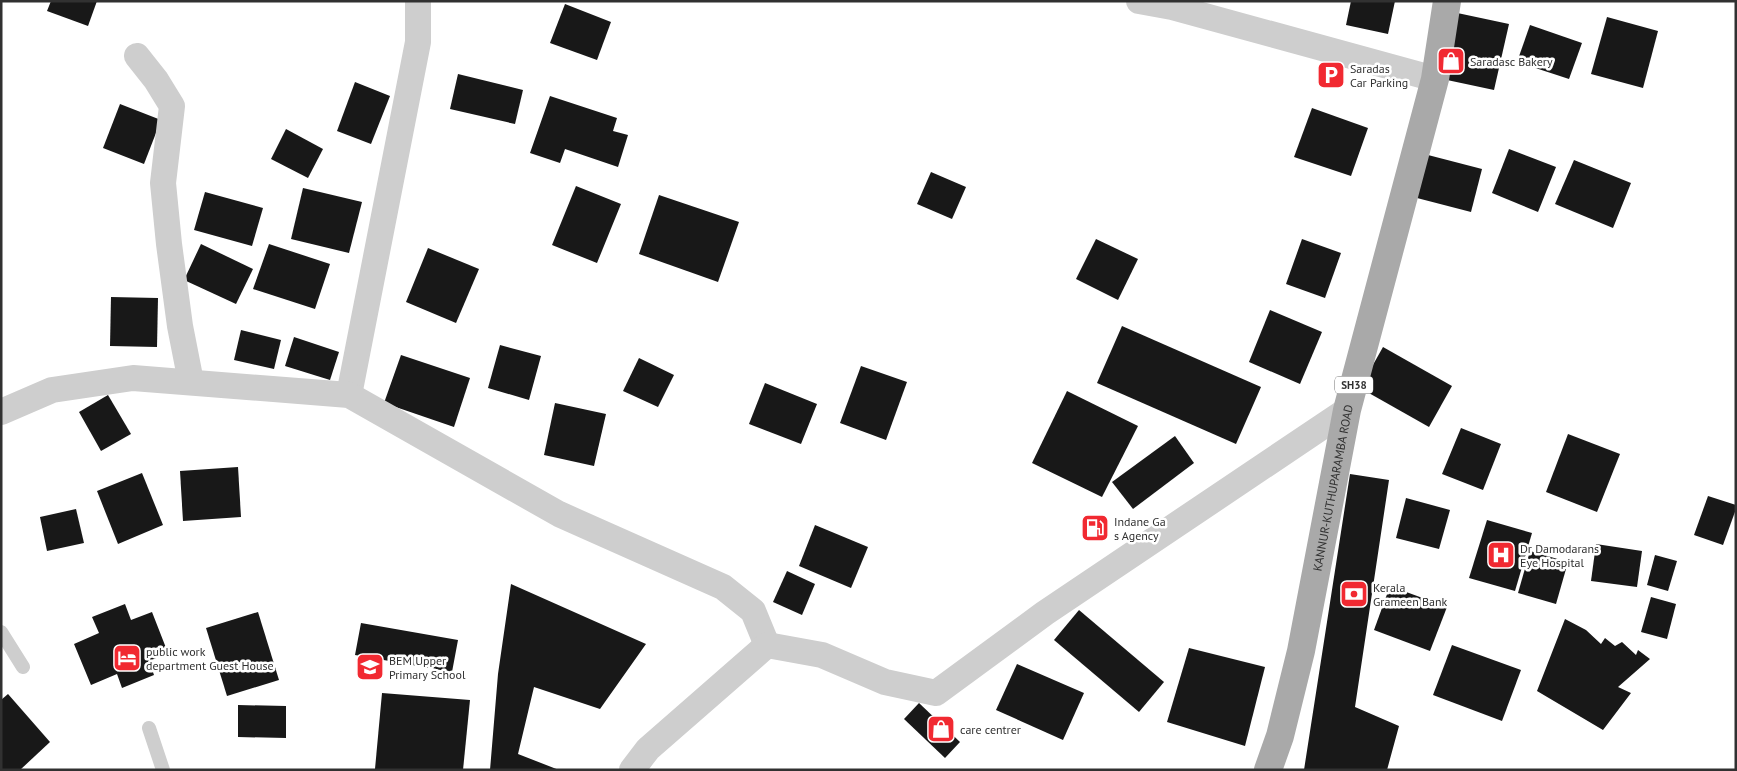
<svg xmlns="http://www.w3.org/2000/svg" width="1737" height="771" font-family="'PT Sans',sans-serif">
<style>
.building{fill:#181818}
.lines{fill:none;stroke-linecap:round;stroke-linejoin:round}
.lane{stroke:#cecece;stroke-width:14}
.street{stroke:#cecece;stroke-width:26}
.primary{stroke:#a9a9a9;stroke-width:28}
.labels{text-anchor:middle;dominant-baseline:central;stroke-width:5;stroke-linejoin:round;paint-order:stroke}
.shield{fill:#fff;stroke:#6f6f6f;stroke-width:1}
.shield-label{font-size:11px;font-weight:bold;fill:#313131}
.poi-label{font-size:12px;fill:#313131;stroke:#fff;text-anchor:start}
.street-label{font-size:12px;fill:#313131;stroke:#fff}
</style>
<rect width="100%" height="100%" fill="#fff"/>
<!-- building -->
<g class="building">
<polygon points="51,1 97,1 88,26 47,11"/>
<polygon points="1351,1 1395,1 1388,34 1346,25"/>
<polygon points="565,4 611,22 597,60 550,43"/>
<polygon points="1448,11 1509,24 1494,90 1433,77"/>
<polygon points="1607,17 1658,31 1643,88 1591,74"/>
<polygon points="1530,25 1582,43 1569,79 1517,62"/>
<polygon points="458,74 523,90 515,124 450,109"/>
<polygon points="355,82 390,96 371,144 337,131"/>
<polygon points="550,96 617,118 613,131 628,135 618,167 565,149 560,163 530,153"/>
<polygon points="120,104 161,120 144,164 103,148"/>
<polygon points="1312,108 1368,128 1351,176 1294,157"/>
<polygon points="286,129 323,149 308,178 271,159"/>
<polygon points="1509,149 1556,167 1538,212 1492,193"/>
<polygon points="1428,155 1482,169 1471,212 1417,198"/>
<polygon points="1574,160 1631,183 1613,228 1555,204"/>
<polygon points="931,172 966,187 952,219 917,204"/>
<polygon points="576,186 621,204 597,263 552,245"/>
<polygon points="303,188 362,202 349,253 291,239"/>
<polygon points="205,192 263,208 252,246 194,230"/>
<polygon points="659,195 739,222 718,282 639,254"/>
<polygon points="1096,239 1138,259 1118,300 1076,279"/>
<polygon points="1302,239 1341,253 1325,298 1286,284"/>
<polygon points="201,244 253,269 236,304 184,280"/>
<polygon points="269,244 330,264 315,309 253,289"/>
<polygon points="428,248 479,269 456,323 406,302"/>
<polygon points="111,297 158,298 157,347 110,346"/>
<polygon points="1270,310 1322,332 1300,384 1249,362"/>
<polygon points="1122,326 1261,387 1236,444 1097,383"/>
<polygon points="241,330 281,340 274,369 234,360"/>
<polygon points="294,337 339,352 330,380 285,366"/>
<polygon points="500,345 541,356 529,400 488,388"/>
<polygon points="1383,347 1452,386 1429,427 1360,388"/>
<polygon points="401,355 470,378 454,427 384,403"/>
<polygon points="639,358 674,375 658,407 623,391"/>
<polygon points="861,366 907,382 886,440 840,423"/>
<polygon points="765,383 817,404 801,444 749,424"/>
<polygon points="1067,391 1138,426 1102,497 1032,463"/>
<polygon points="108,395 131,434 101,451 79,412"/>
<polygon points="555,403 606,414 594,466 544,455"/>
<polygon points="1461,428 1501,444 1483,490 1442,474"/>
<polygon points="1568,434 1620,454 1597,512 1546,492"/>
<polygon points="1175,436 1194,463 1133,509 1112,482"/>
<polygon points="238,467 241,517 183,521 180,471"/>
<polygon points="142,473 163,525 118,544 97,491"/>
<polygon points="1350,474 1389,480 1355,707 1399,726 1387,770 1304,770"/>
<polygon points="1708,496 1736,505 1736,509 1723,545 1694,535"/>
<polygon points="1406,498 1450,510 1439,549 1396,538"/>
<polygon points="76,509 84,543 47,551 40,517"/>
<polygon points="1487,520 1532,533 1515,591 1469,578"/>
<polygon points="815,525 868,547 851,588 799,566"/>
<polygon points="1596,544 1642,551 1637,587 1591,581"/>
<polygon points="1530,551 1568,562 1556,604 1518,593"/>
<polygon points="1655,555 1677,561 1668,591 1647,585"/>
<polygon points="787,571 815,584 802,615 773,602"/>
<polygon points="511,584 646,644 600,709 534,687 518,754 559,770 490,770 498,674"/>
<polygon points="1390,586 1447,607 1430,651 1374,630"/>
<polygon points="1651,597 1676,604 1667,639 1641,632"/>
<polygon points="125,604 131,620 152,612 168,653 149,661 154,675 122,688 117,674 91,685 74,644 99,633 92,617"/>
<polygon points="1079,610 1164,682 1139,712 1054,640"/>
<polygon points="258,612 279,680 227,696 206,628"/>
<polygon points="1565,619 1586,630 1601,644 1605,638 1615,646 1622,642 1636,655 1638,650 1650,659 1618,687 1631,693 1603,730 1537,691"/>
<polygon points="361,623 458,640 452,672 355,655"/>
<polygon points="1452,645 1521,670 1502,721 1433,695"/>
<polygon points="1189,648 1265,667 1245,746 1167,722"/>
<polygon points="1017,664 1084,693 1063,740 996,710"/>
<polygon points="382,693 470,700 463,770 375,769"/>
<polygon points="8,694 50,742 20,770 1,770 1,700"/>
<polygon points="919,703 960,742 945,758 904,719"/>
<polygon points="238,705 286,706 286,738 238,737"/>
</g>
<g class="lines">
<!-- lane -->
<g class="lane">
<polyline points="1,632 23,667"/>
<polyline points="149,728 163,770"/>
</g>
<!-- street -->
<g class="street">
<polyline points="1139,1 1172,7 1435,79"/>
<polyline points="137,56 156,80 172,106 163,183 169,244 180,326 191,382"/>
<polyline points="349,395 418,42 418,1"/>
<polyline points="1,412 52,390 133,378 349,395 559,514 723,587 753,611 767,645"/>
<polyline points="632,770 648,749 767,645 822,655 885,682 936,693 1045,613 1347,410"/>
</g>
<!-- primary -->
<path class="primary" id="s1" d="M1268,770l12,-34 21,-85 46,-241 88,-331 12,-78"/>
</g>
<!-- icons -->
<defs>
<symbol id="shop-square" viewBox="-11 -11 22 22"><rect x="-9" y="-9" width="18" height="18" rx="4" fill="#f12931" stroke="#fff"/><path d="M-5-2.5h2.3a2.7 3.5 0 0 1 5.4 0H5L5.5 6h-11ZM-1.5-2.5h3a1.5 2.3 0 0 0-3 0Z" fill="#fff"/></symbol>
<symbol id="parking-square" viewBox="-11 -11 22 22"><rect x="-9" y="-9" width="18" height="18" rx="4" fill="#f12931" stroke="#fff"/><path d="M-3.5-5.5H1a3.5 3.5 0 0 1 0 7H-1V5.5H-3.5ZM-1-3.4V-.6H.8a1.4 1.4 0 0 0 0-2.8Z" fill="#fff"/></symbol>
<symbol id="fuel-square" viewBox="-11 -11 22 22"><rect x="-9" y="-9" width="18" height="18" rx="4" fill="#f12931" stroke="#fff"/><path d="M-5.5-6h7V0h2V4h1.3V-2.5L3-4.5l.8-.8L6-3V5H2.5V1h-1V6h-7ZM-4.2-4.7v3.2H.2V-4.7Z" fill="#fff"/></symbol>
<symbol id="hospital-square" viewBox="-11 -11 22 22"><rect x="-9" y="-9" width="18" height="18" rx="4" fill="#f12931" stroke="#fff"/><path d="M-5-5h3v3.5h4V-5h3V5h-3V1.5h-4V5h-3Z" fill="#fff"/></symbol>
<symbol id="bank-square" viewBox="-11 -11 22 22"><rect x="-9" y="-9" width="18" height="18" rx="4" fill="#f12931" stroke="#fff"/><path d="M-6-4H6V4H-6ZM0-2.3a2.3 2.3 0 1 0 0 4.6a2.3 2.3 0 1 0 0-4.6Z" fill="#fff"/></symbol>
<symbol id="hotel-square" viewBox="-11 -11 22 22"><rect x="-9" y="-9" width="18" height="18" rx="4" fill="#f12931" stroke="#fff"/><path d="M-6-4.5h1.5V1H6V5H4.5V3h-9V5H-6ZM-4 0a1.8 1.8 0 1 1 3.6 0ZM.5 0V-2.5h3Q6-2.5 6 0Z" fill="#fff"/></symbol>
<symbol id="school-square" viewBox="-11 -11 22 22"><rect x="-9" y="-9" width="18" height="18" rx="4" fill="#f12931" stroke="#fff"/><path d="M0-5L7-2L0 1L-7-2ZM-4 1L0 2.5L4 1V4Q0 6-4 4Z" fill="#fff"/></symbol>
</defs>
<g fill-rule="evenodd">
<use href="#shop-square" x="1435" y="45" width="32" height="32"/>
<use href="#parking-square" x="1315" y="59" width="32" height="32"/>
<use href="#fuel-square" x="1079" y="512" width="32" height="32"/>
<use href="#hospital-square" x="1485" y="539" width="32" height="32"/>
<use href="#bank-square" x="1338" y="578" width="32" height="32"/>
<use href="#hotel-square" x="111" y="642" width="32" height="32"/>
<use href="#school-square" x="354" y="651" width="32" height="32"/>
<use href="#shop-square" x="925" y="713" width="32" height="32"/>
</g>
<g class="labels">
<!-- shield labels -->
<rect class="shield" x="1335" y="376.5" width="38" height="17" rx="4"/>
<g class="shield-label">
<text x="1354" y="385">SH38</text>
</g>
<!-- poi labels -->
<g class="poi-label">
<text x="1470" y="61">Saradasc Bakery</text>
<text x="1350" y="68">Saradas<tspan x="1350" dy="14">Car Parking</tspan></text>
<text x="1114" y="521">Indane Ga<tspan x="1114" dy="14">s Agency</tspan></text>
<text x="1520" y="548">Dr Damodarans<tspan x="1520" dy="14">Eye Hospital</tspan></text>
<text x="1373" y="587">Kerala<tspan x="1373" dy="14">Grameen Bank</tspan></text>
<text x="146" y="651">public work<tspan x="146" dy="14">department Guest House</tspan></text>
<text x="389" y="660">BEM Upper<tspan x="389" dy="14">Primary School</tspan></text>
<text x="960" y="729">care centrer</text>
</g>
<!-- street labels -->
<g class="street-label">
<text stroke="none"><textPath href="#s1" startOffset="290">KANNUR-KUTHUPARAMBA ROAD</textPath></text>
</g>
</g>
<!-- border -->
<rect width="1737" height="771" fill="none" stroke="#313131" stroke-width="5"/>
</svg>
